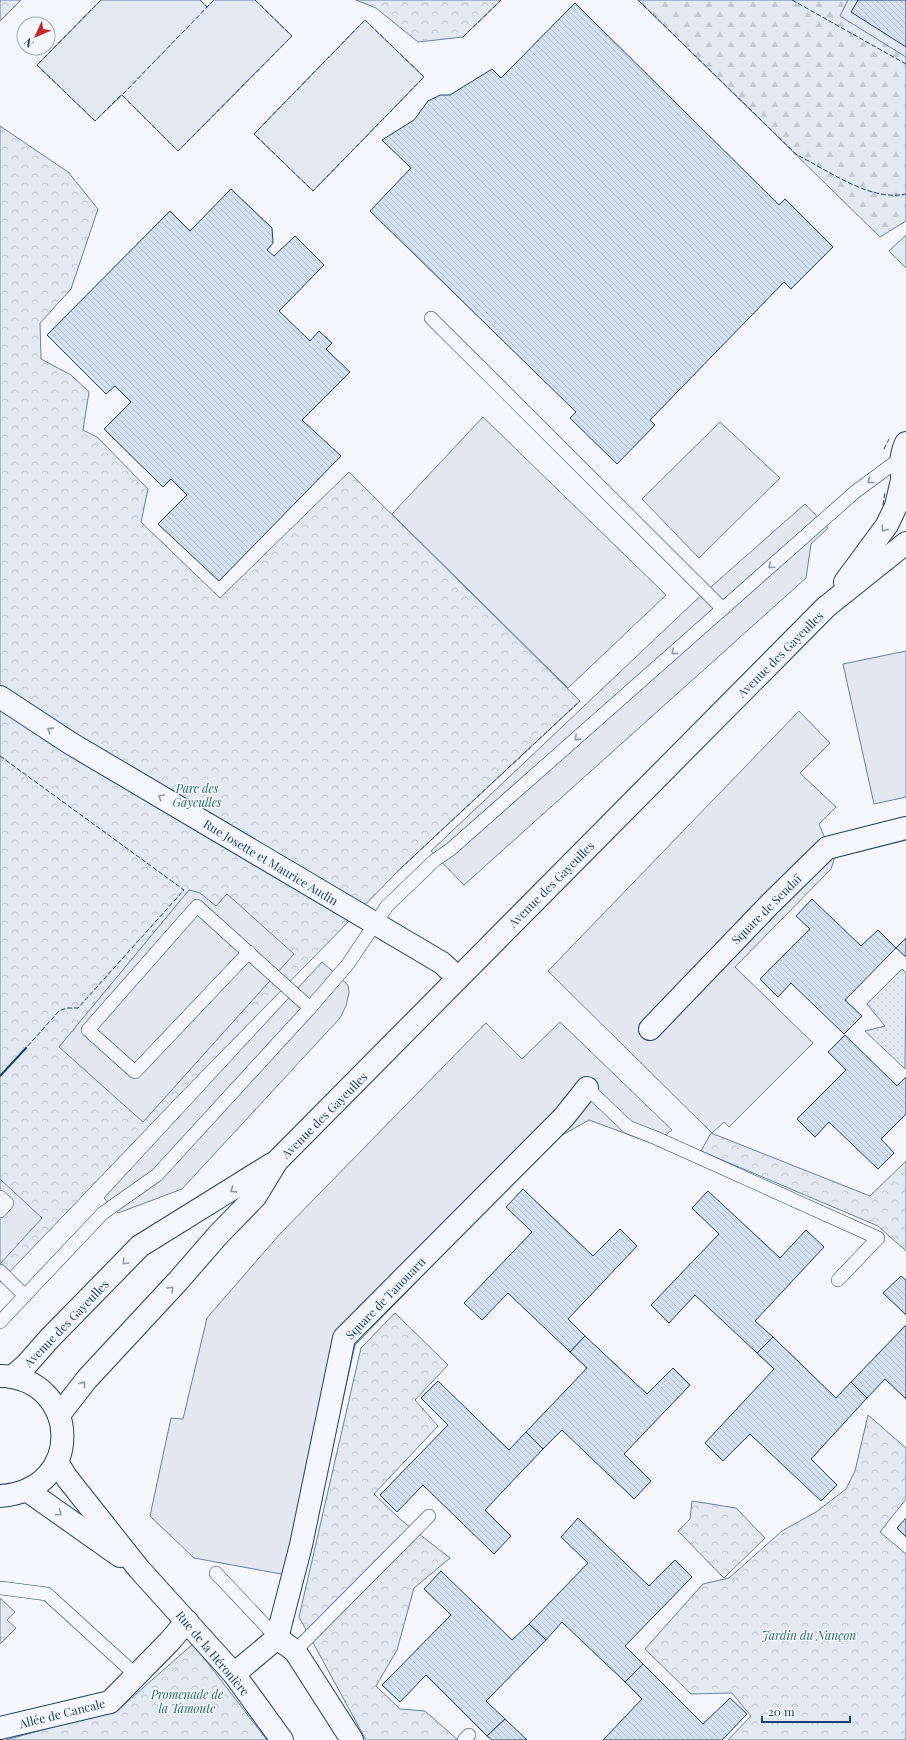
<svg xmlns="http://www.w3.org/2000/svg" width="906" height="1740" font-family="'Playfair Display',serif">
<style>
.grass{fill:#e3e9f0;stroke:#687fa3}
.forest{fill:url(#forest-firs);stroke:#687fa3}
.park{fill:url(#park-crowns);stroke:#687fa3}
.garden{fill:url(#garden-dots);stroke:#687fa3}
.parking{fill:#e3e8f0;stroke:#687fa3}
.building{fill:url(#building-back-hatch);stroke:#1d3f73}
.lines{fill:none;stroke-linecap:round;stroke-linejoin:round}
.lane-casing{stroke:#1d3f73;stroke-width:14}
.street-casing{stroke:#1d3f73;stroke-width:24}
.secondary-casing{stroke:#1d3f73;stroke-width:24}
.lane{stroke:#f4f7fb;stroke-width:13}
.street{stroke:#f4f7fb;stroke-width:22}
.secondary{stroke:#f4f7fb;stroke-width:22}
.fence{stroke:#1d3f73;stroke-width:1;stroke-dasharray:5 2;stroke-linecap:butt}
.wall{stroke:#1d3f73;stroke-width:2}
.oneway{stroke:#889bb7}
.labels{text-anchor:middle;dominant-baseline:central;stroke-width:3;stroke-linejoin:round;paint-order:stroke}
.street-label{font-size:12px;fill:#1d3f73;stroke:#f4f7fb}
.park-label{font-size:12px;font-style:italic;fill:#2c6c60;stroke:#f4f7fb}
</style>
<defs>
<pattern id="forest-firs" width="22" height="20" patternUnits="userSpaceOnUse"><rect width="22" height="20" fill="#e3e9f0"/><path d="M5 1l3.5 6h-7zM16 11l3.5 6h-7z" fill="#c2c9d1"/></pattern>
<pattern id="park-crowns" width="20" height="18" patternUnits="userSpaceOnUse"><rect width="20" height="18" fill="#e3e9f0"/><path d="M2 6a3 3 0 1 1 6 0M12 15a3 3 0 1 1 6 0" fill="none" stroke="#c2c9d1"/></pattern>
<pattern id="garden-dots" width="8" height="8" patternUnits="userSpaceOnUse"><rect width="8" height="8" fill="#e3e9f0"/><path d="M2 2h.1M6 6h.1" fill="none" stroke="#c2c9d1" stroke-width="1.8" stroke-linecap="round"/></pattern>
<pattern id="building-back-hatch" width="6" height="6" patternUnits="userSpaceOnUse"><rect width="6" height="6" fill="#d5e0f0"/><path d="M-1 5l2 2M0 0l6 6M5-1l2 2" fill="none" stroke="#b6c1d1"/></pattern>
</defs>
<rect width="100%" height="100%" fill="#f4f7fb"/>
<!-- grass -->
<g class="grass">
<polygon points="101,0 200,0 207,7 214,0 255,0 292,36 178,151 122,95 95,121 37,65"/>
<polygon points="796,0 906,0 906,64"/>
<polygon points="365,20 424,77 313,191 254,134"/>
<polygon points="906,235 906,268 889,251"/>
</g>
<!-- forest -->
<polygon class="forest" points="638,0 848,0 840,16 906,57 906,221 880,237"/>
<!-- park -->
<g class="park">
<polygon points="0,0 21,0 0,21"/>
<polygon points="356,0 501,0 463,37 418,42 376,8"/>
<polygon points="0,126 68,172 98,209 71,289 40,323 41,359 71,375 89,392 83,430 97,437 148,489 141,522 220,598 349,472 580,701 400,869 177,1097 0,1282"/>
<polygon points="711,1133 870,1196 906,1161 906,1251 878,1226 701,1151"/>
<polygon points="395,1313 448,1365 415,1400 438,1426 374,1494 401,1520 450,1558 414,1588 397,1650 376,1686 400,1709 425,1711 458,1740 366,1740 299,1617 361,1348"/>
<polygon points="868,1415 906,1448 906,1499 880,1532 906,1554 906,1740 728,1740 751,1716 732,1693 691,1694 645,1649 703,1584 729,1578 782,1531 816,1512 846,1489 855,1471"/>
<polygon points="692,1501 736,1508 765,1538 724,1578 678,1531 690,1519"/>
<polygon points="193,1644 267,1740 6,1740 120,1708"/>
</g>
<!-- garden -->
<polygon class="garden" points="902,969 906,973 905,1069 865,1031 885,1026 867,1004"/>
<!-- parking -->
<g class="parking">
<polygon points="483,417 666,595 568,688 392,514"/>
<polygon points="720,422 780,478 699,558 642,499"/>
<polygon points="805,504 828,528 811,544 806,578 464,885 431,851 695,601"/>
<polygon points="906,651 906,797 874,804 843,664"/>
<polygon points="799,711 830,743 800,773 836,807 819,824 834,860 831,869 735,967 813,1043 729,1127 724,1122 712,1133 548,971"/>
<polygon points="189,890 200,893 216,906 227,894 294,954 143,1122 59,1047"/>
<polygon points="322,962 348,985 349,992 346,1006 340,1018 182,1189 118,1213 104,1198"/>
<polygon points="560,1022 672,1130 654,1144 589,1120 557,1138 355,1345 303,1578 194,1558 150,1516 171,1418 183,1419 207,1318 279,1235 486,1023 522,1059"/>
<polygon points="0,1179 42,1218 0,1264"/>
<polygon points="0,1598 15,1612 7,1620 16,1628 0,1644"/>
</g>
<!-- building -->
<g class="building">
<polygon points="858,0 906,0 906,47 851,12"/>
<polygon points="575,3 779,205 785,199 833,247 791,289 784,282 650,420 655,425 617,464 570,418 576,412 370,211 411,168 382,140 414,120 428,101 440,95 450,95 492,69 501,78"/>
<polygon points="231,189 272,228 273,243 267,250 274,256 295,236 324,265 279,311 310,341 319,331 332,343 326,349 350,372 302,420 341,456 219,581 158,524 187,495 171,479 163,487 104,429 131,402 115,386 106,394 47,335 170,211 190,231"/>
<polygon points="812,899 861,946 878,930 896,948 845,1000 862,1016 844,1034 791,983 778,997 760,979 810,929 796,916"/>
<polygon points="906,938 906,957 896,948"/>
<polygon points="845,1035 897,1086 906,1077 906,1114 881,1139 894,1153 878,1169 829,1122 815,1137 797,1119 846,1070 828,1052"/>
<polygon points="523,1189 593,1256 620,1229 637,1246 568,1319 585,1336 570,1352 508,1293 482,1320 464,1303 532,1232 506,1207"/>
<polygon points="708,1191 780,1258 806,1230 824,1247 755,1321 773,1337 757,1353 695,1295 669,1323 651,1305 719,1234 692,1208"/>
<polygon points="901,1276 906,1280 906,1315 883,1293"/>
<polygon points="906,1325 906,1399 885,1379 867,1398 851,1382"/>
<polygon points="585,1336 647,1394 673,1368 690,1385 624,1454 651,1481 634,1499 562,1430 543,1449 526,1432 587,1368 570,1352"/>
<polygon points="773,1337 836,1398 851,1382 867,1398 811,1459 837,1485 821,1501 750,1434 723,1461 705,1443 774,1369 757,1353"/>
<polygon points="438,1381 509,1450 526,1432 543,1449 485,1510 511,1536 494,1554 423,1485 397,1512 380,1495 448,1425 421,1398"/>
<polygon points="578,1518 649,1586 675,1560 692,1577 625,1646 643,1664 625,1682 562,1622 546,1640 529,1624 588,1563 561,1537"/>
<polygon points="906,1518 906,1537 897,1528"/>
<polygon points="441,1571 512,1640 529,1624 546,1640 486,1701 505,1719 487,1736 426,1675 400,1702 382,1685 451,1615 424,1589"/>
<polygon points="643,1664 703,1724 730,1698 747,1714 722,1740 603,1740 642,1699 625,1682"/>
<polygon points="505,1719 527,1740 492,1740 487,1736"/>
</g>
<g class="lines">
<defs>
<g id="lane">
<polyline points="431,318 723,609"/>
<polyline points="249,952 135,1072 88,1030 197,906 310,1008"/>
<polyline points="587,1088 628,1127 656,1138 878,1238 838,1280"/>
<polyline points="0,1197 7,1203 0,1211"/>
<polyline points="0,1271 25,1296"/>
<polyline points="0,1322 103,1213 157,1175 310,1008 348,964 387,906 435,860 451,849 855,492 901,458"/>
<polyline points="216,1573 277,1638"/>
<polyline points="1,1588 47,1594 137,1676"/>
<polyline points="295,1651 429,1516"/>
<polyline points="464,1740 469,1735"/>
</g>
<g id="street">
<polyline points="0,697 70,743 442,963 458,978"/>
<polyline points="650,1029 769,905 827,848 906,828"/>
<polyline points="277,1638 295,1651 352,1740"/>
<polyline points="234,1674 277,1638 301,1545 344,1338 564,1117 587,1088"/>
<polyline points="0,1728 110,1702 169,1642 187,1621"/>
</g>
<g id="secondary">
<path d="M906,443c-7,15 -6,31 0,47"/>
<polyline points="845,582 887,525 896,506 902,480"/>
<polyline points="12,1377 27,1364 49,1339 140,1246 272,1164"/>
<polyline points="59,1415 87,1379 178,1281 218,1235 255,1197 277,1161 826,607 906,543"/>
<polyline points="57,1462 67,1478 139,1569 234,1674 282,1740"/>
<polyline points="28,1491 120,1556"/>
<path d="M0,1496c87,-6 79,-118 1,-120"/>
</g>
</defs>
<!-- lane casing -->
<use href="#lane" class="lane-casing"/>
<!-- street casing -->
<use href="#street" class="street-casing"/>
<!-- secondary casing -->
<use href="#secondary" class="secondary-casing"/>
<!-- lane -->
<use href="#lane" class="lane"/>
<!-- street -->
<use href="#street" class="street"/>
<!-- secondary -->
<use href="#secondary" class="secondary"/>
<!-- fence -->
<g class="fence">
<polyline points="101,0 37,65 95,121 122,94"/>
<polyline points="200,0 207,7 206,8"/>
<polyline points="214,0 122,95 178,151 292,36 255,0"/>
<path d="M638,0l159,155c31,15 73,47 109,39"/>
<polyline points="792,0 906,64"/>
<polygon points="365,20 424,77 313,191 254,134"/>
<polyline points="463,37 501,0"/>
<polyline points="884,449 889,439"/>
<polyline points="883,505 885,492"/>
<polyline points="0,756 184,890 78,1008 67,1008 59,1011 26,1048"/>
<polyline points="400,869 580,701"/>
</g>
<!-- wall -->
<polyline class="wall" points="0,1076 26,1048"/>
</g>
<!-- one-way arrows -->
<defs><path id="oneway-chevron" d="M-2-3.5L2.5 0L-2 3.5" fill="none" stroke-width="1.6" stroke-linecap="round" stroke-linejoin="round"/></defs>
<g class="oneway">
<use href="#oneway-chevron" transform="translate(870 481) rotate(144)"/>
<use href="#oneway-chevron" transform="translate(884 529) rotate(125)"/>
<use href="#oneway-chevron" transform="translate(771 566) rotate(138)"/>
<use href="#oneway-chevron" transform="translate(674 652) rotate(139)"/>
<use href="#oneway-chevron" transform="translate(50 730) rotate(-147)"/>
<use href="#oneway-chevron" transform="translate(577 738) rotate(139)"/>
<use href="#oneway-chevron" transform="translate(161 797) rotate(-149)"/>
<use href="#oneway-chevron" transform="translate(233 1190) rotate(147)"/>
<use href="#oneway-chevron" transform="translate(125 1262) rotate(134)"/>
<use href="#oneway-chevron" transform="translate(171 1289) rotate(-46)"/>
<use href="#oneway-chevron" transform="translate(83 1384) rotate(-52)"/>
<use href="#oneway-chevron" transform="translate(59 1513) rotate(35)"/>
</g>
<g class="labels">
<!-- street labels -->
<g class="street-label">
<text transform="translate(780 654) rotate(-45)">Avenue des Gayeulles</text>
<text transform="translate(271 862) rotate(31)">Rue Josette et Maurice Audin</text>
<text transform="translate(551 884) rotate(-45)">Avenue des Gayeulles</text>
<text transform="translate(766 909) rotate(-45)">Square de Sendaï</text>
<text transform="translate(324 1115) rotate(-45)">Avenue des Gayeulles</text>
<text transform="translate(385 1298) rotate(-46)">Square de Tanouarn</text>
<text transform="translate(66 1323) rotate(-46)">Avenue des Gayeulles</text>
<text transform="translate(213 1653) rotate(50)">Rue de la Héronière</text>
<text transform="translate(62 1713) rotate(-14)">Allée de Cancale</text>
</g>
<!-- park labels -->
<g class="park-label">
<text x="197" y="788">Parc des<tspan x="197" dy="14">Gayeulles</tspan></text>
<text x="809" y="1635">Jardin du Nançon</text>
<text x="187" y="1694">Promenade de<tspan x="187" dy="14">la Tamoute</tspan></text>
</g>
</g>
<!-- north arrow -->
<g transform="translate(36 36) rotate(226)"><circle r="19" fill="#f4f7fb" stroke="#9eadc5"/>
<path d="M0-3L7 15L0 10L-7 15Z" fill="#c62828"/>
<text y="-6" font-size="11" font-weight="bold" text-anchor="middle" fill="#1d3f73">N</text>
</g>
<!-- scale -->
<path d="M762 1716v6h88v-6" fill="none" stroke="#1d3f73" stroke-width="2"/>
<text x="768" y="1716" font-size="12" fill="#1d3f73" stroke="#f4f7fb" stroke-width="3" paint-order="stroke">20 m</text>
</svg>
